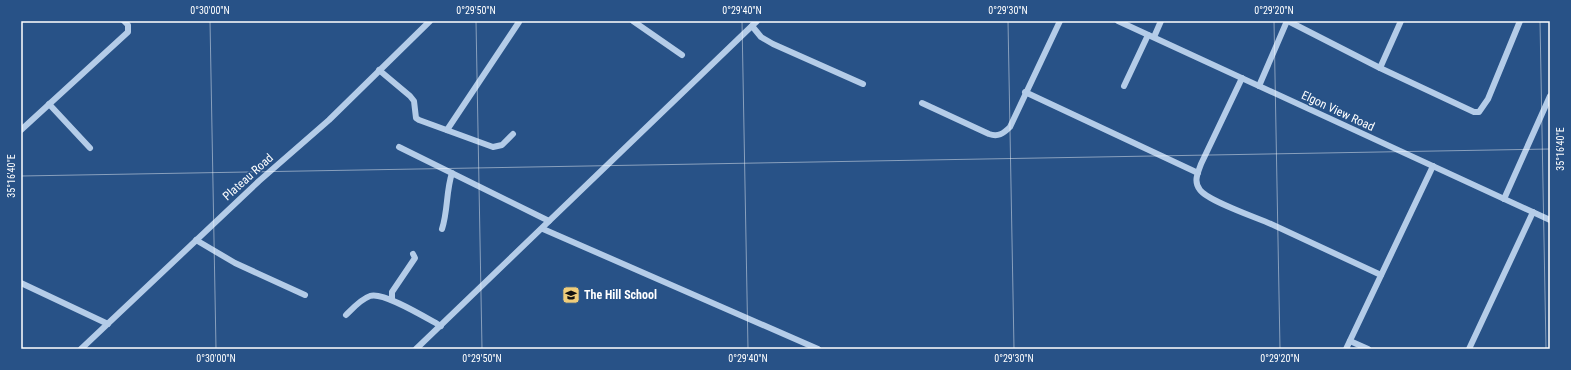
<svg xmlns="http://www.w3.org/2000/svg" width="1571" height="370" font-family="'Roboto Condensed',sans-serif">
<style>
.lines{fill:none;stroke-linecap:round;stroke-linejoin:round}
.minor{stroke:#b4cce8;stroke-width:6}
.ticks{fill:none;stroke:#fff;stroke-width:1;stroke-opacity:0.45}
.labels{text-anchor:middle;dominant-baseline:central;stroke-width:3;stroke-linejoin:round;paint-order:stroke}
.street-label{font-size:12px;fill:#fff;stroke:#285287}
.poi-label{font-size:12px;font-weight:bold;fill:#fff;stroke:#285287;text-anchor:start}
.neatline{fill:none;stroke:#fff;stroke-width:1.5}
.ticks-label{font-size:10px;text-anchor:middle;fill:#fff}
</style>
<rect width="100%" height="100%" fill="#285287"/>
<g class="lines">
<!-- minor -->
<g class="minor">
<polyline points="633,21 682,55"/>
<polyline points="1118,21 1550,220"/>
<polyline points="1288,21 1380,68 1474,112 1479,112 1488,99 1520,21"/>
<polyline points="752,26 761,37 773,44 863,84"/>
<polyline points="1154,37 1161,21"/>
<polyline points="1380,68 1401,21"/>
<polyline points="379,70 410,96 414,101 416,118 419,120 493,147 502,145 513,134"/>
<path d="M1242,78l-41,86c-3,9 -8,17 -1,26 8,11 55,27 71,34 37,17 74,34 110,51"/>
<polyline points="1124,86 1148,35"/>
<polyline points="1259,86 1287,21"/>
<polyline points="1025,92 1198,173"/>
<path d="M922,103l67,31c9,3 14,0 21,-7l50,-106"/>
<polyline points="49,104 90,148"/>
<polyline points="21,130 128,32 128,25 124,21"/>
<polyline points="447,130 519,22"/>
<polyline points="399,147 549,221"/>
<polyline points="1504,199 1550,96"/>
<path d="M442,229c6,-18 4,-38 10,-56"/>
<polyline points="543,229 818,349"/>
<polyline points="196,240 235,263 305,295"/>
<polyline points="21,283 108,324"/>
<polyline points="392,300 392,292 415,258 413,254"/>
<path d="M346,315c7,-7 15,-16 24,-19 13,-5 58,23 71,30"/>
<polyline points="1350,341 1368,349"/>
<polyline points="81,349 259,181 329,120 430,21"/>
<polyline points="416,349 757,21"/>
<polyline points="1346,349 1433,166"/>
<polyline points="1469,349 1533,212"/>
</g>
</g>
<!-- ticks -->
<path class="ticks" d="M210,21l6,328M476,21l6,328M742,21l6,328M1008,21l6,328M1274,21l6,328M1540,21l6,328M21,176l1529,-27"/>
<!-- icons -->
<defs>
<symbol id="school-square" viewBox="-11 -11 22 22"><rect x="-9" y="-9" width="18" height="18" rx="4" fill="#f0cd7a" stroke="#285287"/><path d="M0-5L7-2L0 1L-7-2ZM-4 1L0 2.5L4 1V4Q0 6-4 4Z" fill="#111"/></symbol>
</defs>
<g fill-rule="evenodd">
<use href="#school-square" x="561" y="285" width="20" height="20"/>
</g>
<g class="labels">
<!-- street labels -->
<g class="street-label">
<text transform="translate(1338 111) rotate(25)">Elgon View Road</text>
<text transform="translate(248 177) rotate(-42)">Plateau Road</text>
</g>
<!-- poi labels -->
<g class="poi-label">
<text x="584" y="295">The Hill School</text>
</g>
</g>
<!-- border -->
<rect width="1571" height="370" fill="none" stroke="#285287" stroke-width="44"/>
<rect x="22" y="22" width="1527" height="326" class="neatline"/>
<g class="ticks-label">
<text x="210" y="14">0°30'00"N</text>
<text x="476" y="14">0°29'50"N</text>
<text x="742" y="14">0°29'40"N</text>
<text x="1008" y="14">0°29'30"N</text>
<text x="1274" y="14">0°29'20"N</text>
<text transform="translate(1560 149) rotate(-90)" y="4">35°16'40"E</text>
<text transform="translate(11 176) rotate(-90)" y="4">35°16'40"E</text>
<text x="216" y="362">0°30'00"N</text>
<text x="482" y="362">0°29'50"N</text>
<text x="748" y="362">0°29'40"N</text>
<text x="1014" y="362">0°29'30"N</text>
<text x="1280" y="362">0°29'20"N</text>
</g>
</svg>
